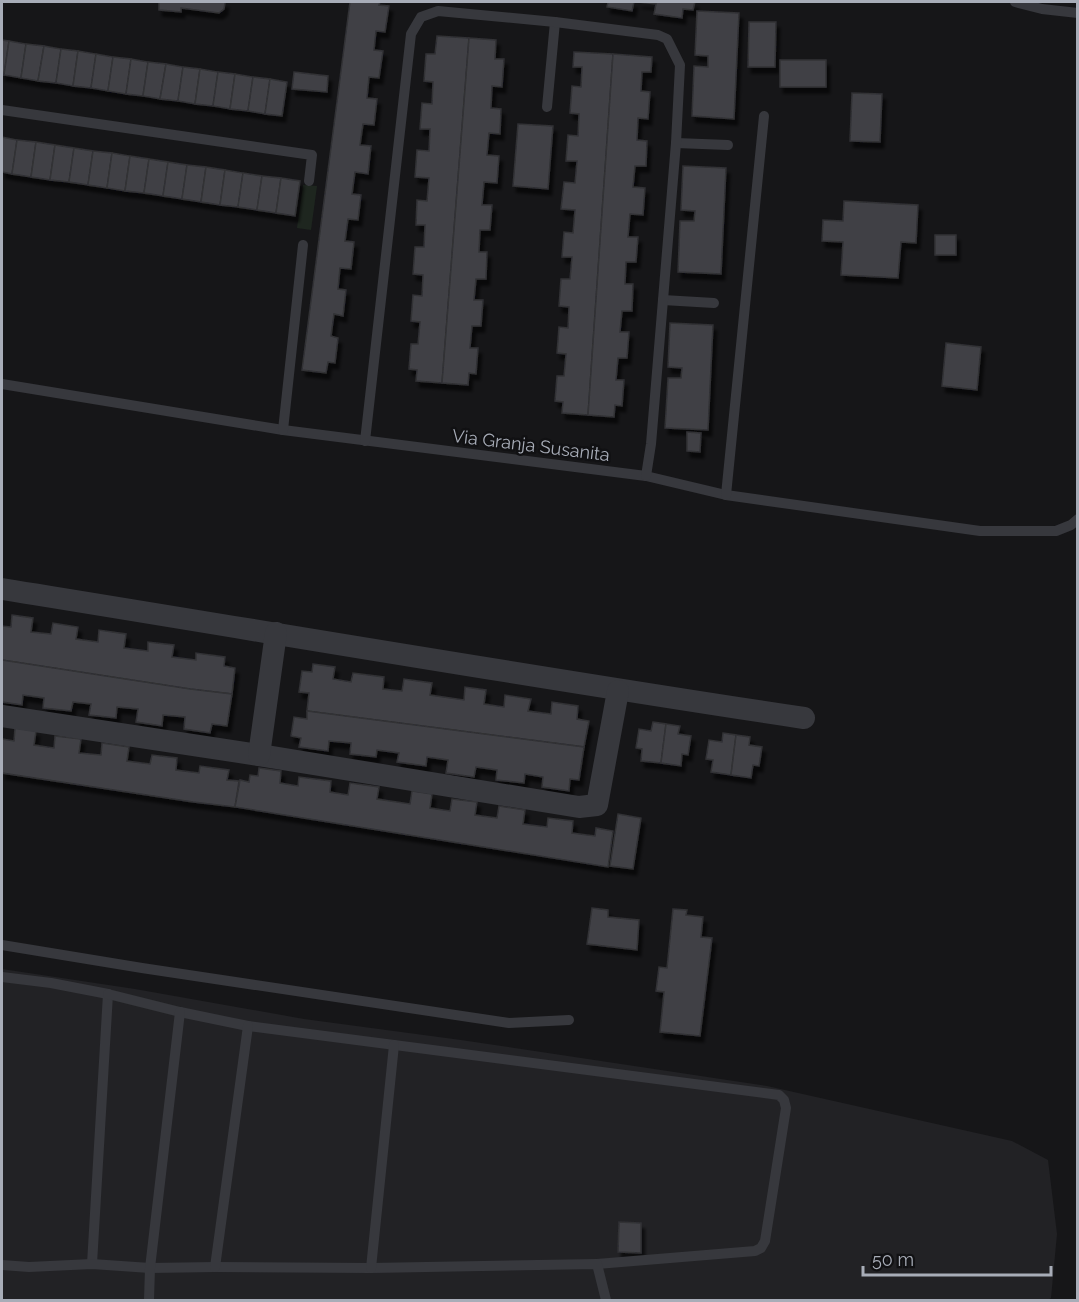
<svg xmlns="http://www.w3.org/2000/svg" width="1079" height="1302" font-family="Raleway,sans-serif">
<style>
.built{fill:#222225}
.park{fill:#1e261f}
.building{fill:#404145;stroke:#303034;stroke-width:1.5;filter:url(#shadow)}
.lines{fill:none;stroke-linecap:round;stroke-linejoin:round}
.service{stroke:#37383d;stroke-width:10}
.minor{stroke:#37383d;stroke-width:22}
.labels{text-anchor:middle;dominant-baseline:central;stroke-width:5;stroke-linejoin:round;paint-order:stroke}
.street-label{font-size:18px;fill:#a8adb8;stroke:#111113}
</style>
<defs>
<filter id="shadow"><feDropShadow dx="3.5" dy="6" stdDeviation="1.5" flood-color="#0009"/></filter>
</defs>
<rect width="100%" height="100%" fill="#161618"/>
<!-- built -->
<polygon class="built" points="2,969 135,989 304,1019 461,1040 767,1086 1012,1141 1048,1160 1057,1234 1051,1298 1048,1300 2,1300"/>
<!-- park -->
<polygon class="park" points="303,185 317,186 311,230 297,228"/>
<!-- building -->
<g class="building">
<polygon points="159,2 225,2 225,3 224,9 219,13 181,8 181,12 159,10"/>
<polygon points="350,2 380,2 379,5 389,6 385,32 376,31 374,50 383,51 379,78 369,77 367,98 377,99 374,125 363,124 360,145 371,146 368,174 355,172 352,194 361,195 358,220 348,219 345,241 354,242 351,269 340,268 338,289 346,290 343,316 334,314 331,336 338,338 335,363 328,362 326,373 302,370"/>
<polygon points="608,2 634,2 632,11 607,7"/>
<polygon points="638,2 695,2 693,10 683,9 682,18 654,14 656,4"/>
<polygon points="697,11 739,13 734,119 692,116 694,66 708,67 708,56 695,55"/>
<polygon points="749,22 776,22 775,67 748,67"/>
<polygon points="437,36 469,38 442,383 416,381 417,370 409,369 411,344 418,344 420,322 411,321 413,295 422,296 423,275 413,274 415,247 424,247 425,225 416,225 417,200 427,201 429,178 415,177 417,150 429,151 430,129 420,129 422,103 432,104 433,82 424,81 426,54 435,54"/>
<polygon points="469,38 496,40 495,59 504,59 502,87 492,86 491,108 501,109 500,134 489,133 487,155 499,156 497,183 484,182 482,205 492,205 490,230 480,230 479,252 487,252 486,279 476,279 474,300 483,300 481,326 472,326 470,348 478,348 476,374 469,373 468,385 442,383"/>
<polygon points="2,40 9,41 4,75 2,75"/>
<polygon points="9,41 26,44 21,78 4,75"/>
<polygon points="26,44 44,46 38,81 21,78"/>
<polygon points="44,46 61,49 56,83 38,81"/>
<polygon points="61,49 78,51 73,86 56,83"/>
<polygon points="78,51 96,54 91,88 73,86"/>
<polygon points="574,52 613,54 588,415 562,413 563,402 555,401 557,376 564,376 566,354 557,353 559,327 568,328 569,307 559,306 561,279 570,279 572,257 562,257 564,232 573,233 575,210 561,209 564,182 575,183 577,161 566,161 568,135 578,136 579,114 570,113 572,86 581,87 582,67 573,67"/>
<polygon points="96,54 113,57 108,91 91,88"/>
<polygon points="613,54 652,57 651,72 642,72 641,91 650,92 648,119 638,118 637,140 647,141 646,166 635,166 633,187 645,188 643,215 630,214 628,237 638,237 636,262 626,262 625,284 633,284 632,311 622,311 620,332 629,332 627,358 618,358 616,380 624,380 622,406 615,405 614,417 588,415"/>
<polygon points="113,57 131,59 126,94 108,91"/>
<polygon points="131,59 148,62 143,96 126,94"/>
<rect x="780" y="60" width="46" height="27"/>
<polygon points="148,62 166,64 160,99 143,96"/>
<polygon points="166,64 183,67 178,101 160,99"/>
<polygon points="183,67 200,69 195,104 178,101"/>
<polygon points="200,69 218,72 213,106 195,104"/>
<polygon points="218,72 235,74 230,109 213,106"/>
<polygon points="294,72 328,76 327,92 292,89"/>
<polygon points="235,74 253,77 248,111 230,109"/>
<polygon points="253,77 270,79 265,114 248,111"/>
<polygon points="270,79 287,82 282,116 265,114"/>
<polygon points="852,93 882,94 880,142 850,141"/>
<polygon points="518,124 553,126 548,189 513,186"/>
<polygon points="2,137 17,140 12,174 2,172"/>
<polygon points="17,140 36,142 31,177 12,174"/>
<polygon points="36,142 55,145 50,180 31,177"/>
<polygon points="55,145 74,148 69,182 50,180"/>
<polygon points="74,148 93,151 88,185 69,182"/>
<polygon points="93,151 112,153 107,188 88,185"/>
<polygon points="112,153 130,156 125,191 107,188"/>
<polygon points="130,156 149,159 144,193 125,191"/>
<polygon points="149,159 168,162 163,196 144,193"/>
<polygon points="168,162 187,165 182,199 163,196"/>
<polygon points="187,165 206,167 201,202 182,199"/>
<polygon points="683,166 726,168 721,274 678,272 680,221 694,221 695,211 681,210"/>
<polygon points="206,167 225,170 220,205 201,202"/>
<polygon points="225,170 243,173 238,207 220,205"/>
<polygon points="243,173 262,176 257,210 238,207"/>
<polygon points="262,176 281,178 276,213 257,210"/>
<polygon points="281,178 300,181 295,216 276,213"/>
<polygon points="844,201 918,205 916,243 901,242 898,278 841,275 843,242 822,241 823,220 843,221"/>
<rect x="935" y="235" width="21" height="20"/>
<polygon points="670,323 713,325 708,430 665,428 668,378 681,378 682,368 668,367"/>
<polygon points="946,343 981,347 977,390 942,386"/>
<polygon points="687,432 701,433 700,452 687,451"/>
<polygon points="12,615 33,618 31,632 51,634 53,623 78,627 76,639 98,642 99,630 126,634 124,648 148,651 148,642 174,645 172,657 196,660 196,653 225,657 224,666 235,668 232,694 190,689 2,660 2,626 11,627"/>
<polygon points="2,660 190,689 232,694 227,726 212,724 210,733 184,729 185,717 163,715 162,726 136,722 138,709 117,707 116,718 89,715 91,704 73,702 71,711 43,708 44,698 23,695 22,705 2,702"/>
<polygon points="313,664 335,667 333,679 351,682 353,673 384,677 383,689 402,691 404,679 432,683 430,695 464,700 465,687 486,690 484,704 504,707 505,695 531,699 528,711 551,714 552,702 578,706 577,719 589,721 584,747 307,711 309,693 299,692 302,671 312,672"/>
<polygon points="307,711 584,747 579,780 570,779 569,791 542,787 543,777 525,774 524,783 496,780 497,770 476,767 474,777 446,773 448,760 427,757 426,766 397,762 399,753 377,750 376,757 350,754 351,743 329,741 328,751 299,747 301,738 291,736 294,717 307,719"/>
<polygon points="653,722 666,724 661,763 641,761 642,749 636,748 639,729 651,731"/>
<polygon points="666,724 680,726 678,734 691,736 688,755 682,754 681,766 661,763"/>
<polygon points="15,728 36,731 34,745 54,748 55,736 81,739 79,753 101,755 102,743 129,747 127,761 150,764 152,755 177,758 176,770 199,773 200,766 229,770 227,780 239,781 235,807 193,802 2,773 2,739 14,741"/>
<polygon points="723,733 736,735 731,775 711,772 713,760 706,759 709,740 722,742"/>
<polygon points="736,735 750,737 749,745 762,747 759,766 753,765 751,778 731,775"/>
<polygon points="259,768 281,771 280,783 298,786 299,777 331,781 330,792 348,795 350,783 379,787 377,799 410,804 412,791 432,794 430,808 450,811 452,799 477,802 475,815 497,818 499,806 525,810 523,824 547,827 548,818 573,821 572,833 595,836 596,828 613,831 608,867 235,807 240,780 249,782 250,775 258,776"/>
<polygon points="618,814 641,818 633,869 610,866"/>
<polygon points="592,908 608,910 608,917 639,920 637,950 587,944"/>
<polygon points="673,909 687,910 686,915 703,917 701,937 712,938 700,1036 660,1032 664,992 656,991 659,967 667,968"/>
<polygon points="619,1222 641,1223 641,1253 618,1252"/>
</g>
<g class="lines">
<!-- service -->
<g class="service">
<polyline points="1015,2 1042,9 1078,13"/>
<polyline points="547,107 555,22"/>
<polyline points="2,110 312,155 309,181"/>
<polyline points="676,143 728,145"/>
<polyline points="663,300 714,303"/>
<polyline points="2,384 283,430 646,476 726,495 980,531 1056,531 1071,525 1078,519"/>
<polyline points="283,430 303,245"/>
<polyline points="365,441 411,34 421,17 438,11 555,22 658,35 667,39 680,65 676,143 663,300 651,444 646,476"/>
<polyline points="726,495 764,116"/>
<polyline points="2,945 142,968 509,1023 569,1020"/>
<polyline points="2,977 51,983 108,994 92,1264"/>
<polyline points="108,994 180,1012 248,1026 779,1095 784,1100 786,1108 765,1241 761,1248 755,1251 597,1264"/>
<polyline points="2,1265 29,1267 92,1264 150,1268 215,1267 371,1268 597,1264 606,1300"/>
<polyline points="215,1267 248,1026"/>
<polyline points="371,1268 394,1045"/>
<polyline points="149,1300 150,1268 180,1012"/>
</g>
<!-- minor -->
<g class="minor">
<path d="M2,589c267,43 534,89 802,129"/>
<polyline points="2,716 259,755 579,807 597,805 618,691"/>
<polyline points="259,755 276,633"/>
</g>
</g>
<g class="labels">
<!-- street labels -->
<g class="street-label">
<text transform="translate(531 445) rotate(7)">Via Granja Susanita</text>
</g>
</g>
<!-- border -->
<rect width="1079" height="1302" fill="none" stroke="#a8adb8" stroke-width="6"/>
<!-- scale -->
<path d="M863 1266v9h188v-9" fill="none" stroke="#a8adb8" stroke-width="3"/>
<text x="872" y="1266" font-size="18" fill="#a8adb8" stroke="#111113" stroke-width="4.5" paint-order="stroke">50 m</text>
</svg>
